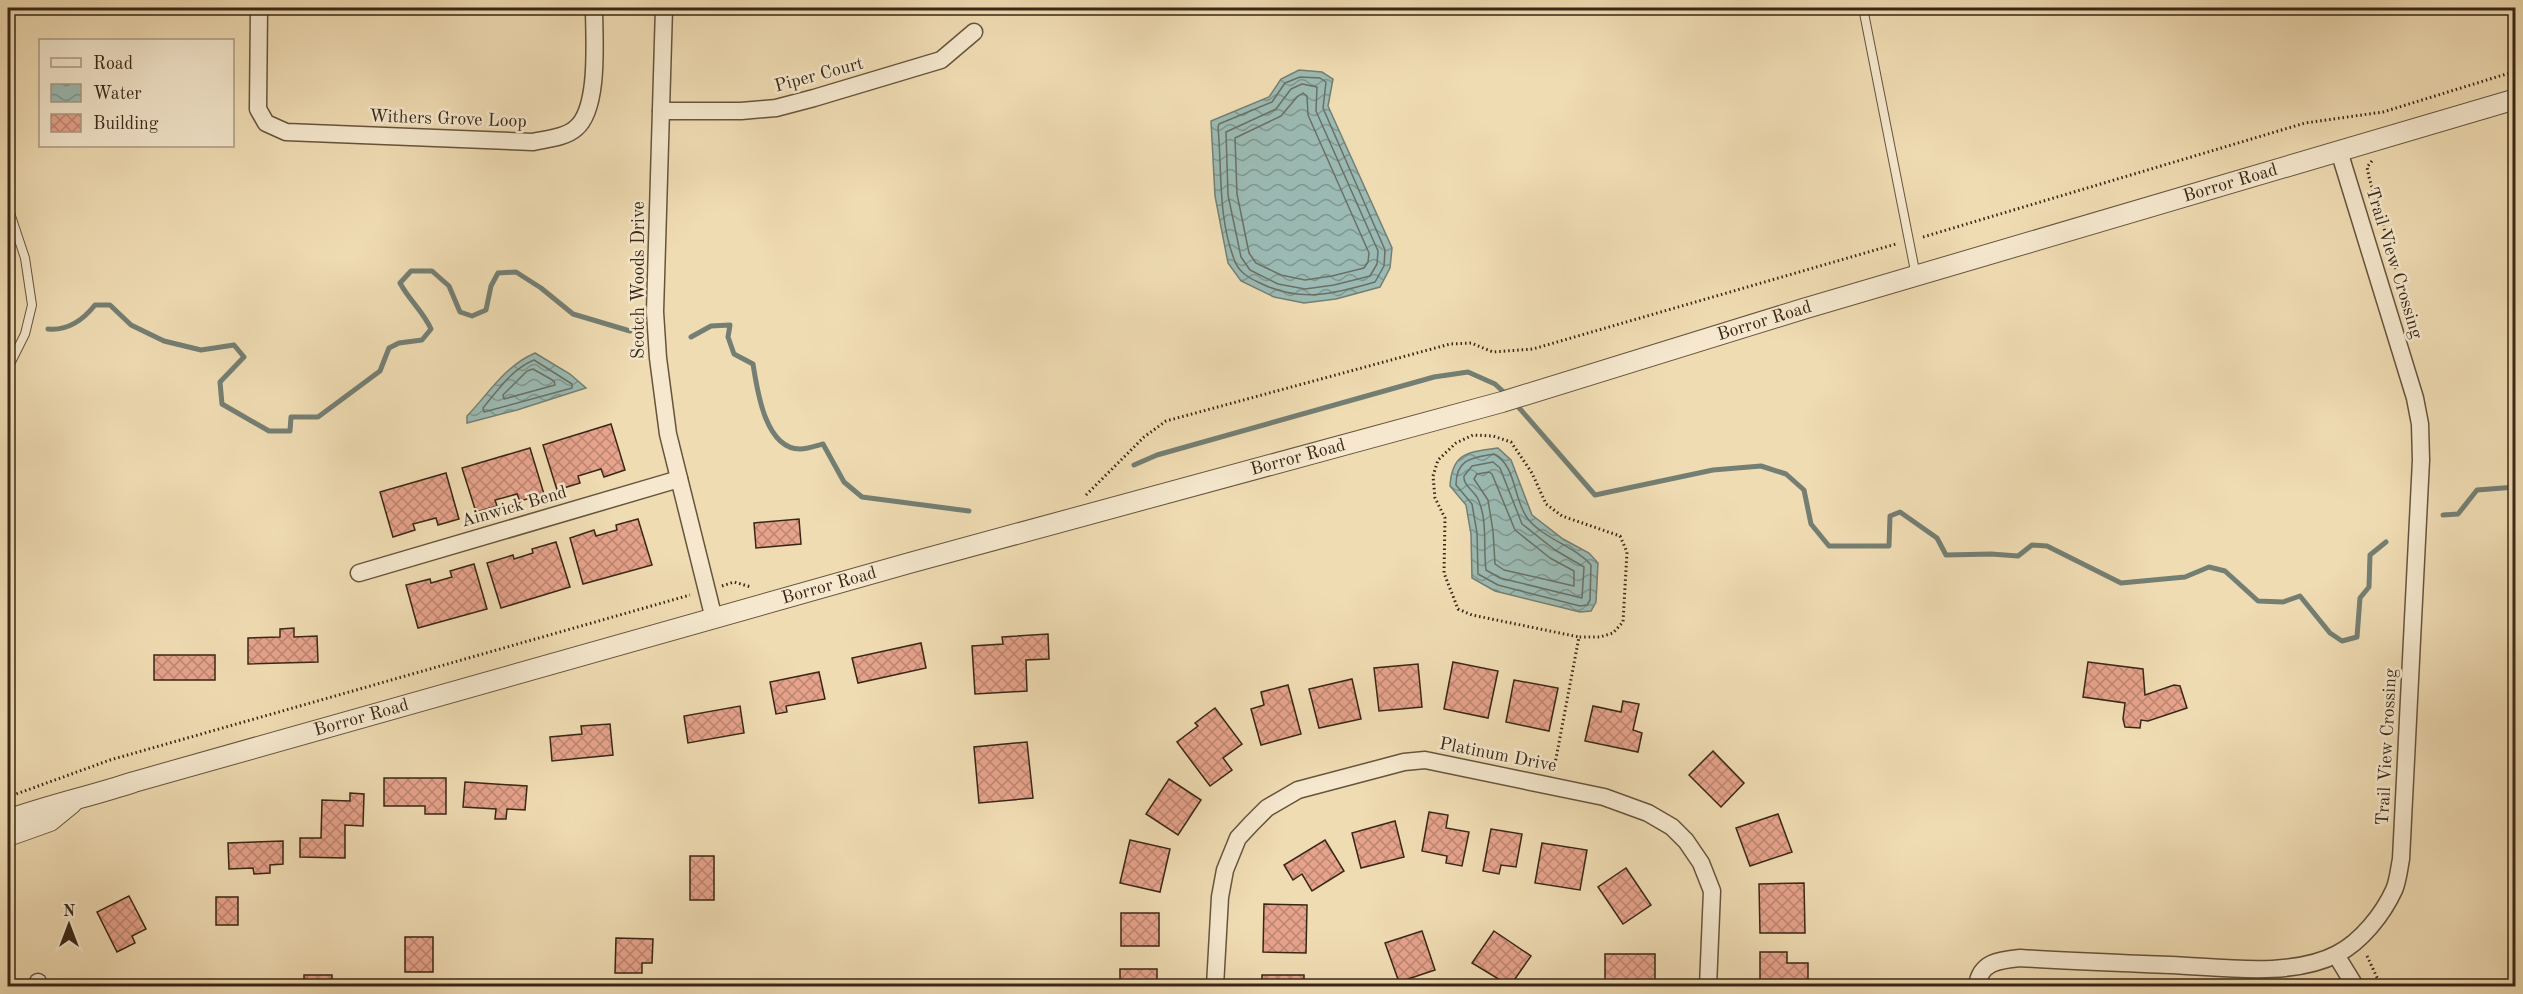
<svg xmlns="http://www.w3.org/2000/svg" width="2523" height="994" font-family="'Old Standard TT',serif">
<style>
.water{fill:url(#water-waves);stroke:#737f74;stroke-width:1.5}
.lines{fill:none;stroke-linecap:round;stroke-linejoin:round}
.shore{stroke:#6a7064;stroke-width:1.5}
.stream{stroke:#737f74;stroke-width:5}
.building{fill:url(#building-cross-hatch);stroke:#382716;stroke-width:1.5}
.service-casing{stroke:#66543d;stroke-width:10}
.minor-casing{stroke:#66543d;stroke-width:19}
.tertiary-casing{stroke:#66543d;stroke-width:22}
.path{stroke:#382716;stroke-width:3;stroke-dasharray:1.5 3;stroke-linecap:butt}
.service{stroke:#f5e8ce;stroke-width:8}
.minor{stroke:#f5e8ce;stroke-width:16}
.tertiary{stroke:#f5e8ce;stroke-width:20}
.labels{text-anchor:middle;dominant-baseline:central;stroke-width:5;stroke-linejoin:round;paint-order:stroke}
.street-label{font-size:18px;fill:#382716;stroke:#f5e8ce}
</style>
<defs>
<pattern id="water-waves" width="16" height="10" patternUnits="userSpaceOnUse" patternTransform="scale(1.5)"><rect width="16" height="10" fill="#9bbab3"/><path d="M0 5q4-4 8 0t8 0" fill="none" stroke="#7f9791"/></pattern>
<pattern id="building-cross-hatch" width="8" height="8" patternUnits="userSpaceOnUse" patternTransform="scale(1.5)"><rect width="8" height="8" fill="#e7a38c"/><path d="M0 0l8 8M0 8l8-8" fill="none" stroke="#bc8571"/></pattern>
</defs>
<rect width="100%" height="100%" fill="#f0dcb3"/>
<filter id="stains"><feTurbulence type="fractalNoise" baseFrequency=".00333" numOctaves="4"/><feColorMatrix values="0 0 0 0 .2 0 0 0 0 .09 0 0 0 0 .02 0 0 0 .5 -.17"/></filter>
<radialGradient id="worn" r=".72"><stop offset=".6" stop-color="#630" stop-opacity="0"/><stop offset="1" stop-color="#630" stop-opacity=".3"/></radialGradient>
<!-- water -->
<g class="water">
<polygon points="1299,70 1322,72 1333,79 1328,106 1392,248 1390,268 1380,287 1336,299 1304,303 1274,297 1241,281 1228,263 1215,196 1211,121 1269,97 1281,79"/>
<path d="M535,353l35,21 16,14 -69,22 -50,13v-7c22,-23 38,-50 68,-63z"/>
<path d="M1498,448l13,12 21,55 31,24 26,14 9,10 -2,39 -5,9 -11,1 -85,-21 -23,-13 -1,-44 -5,-29 -16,-19c2,-34 19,-34 48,-38z"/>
</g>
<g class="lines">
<!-- shore -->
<g class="shore">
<path d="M1300,77l20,1 6,4 -3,26 62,142 -1,16 -9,16c-41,12 -75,21 -115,1 -11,-5 -22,-11 -26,-24 -16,-42 -12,-88 -16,-132l1,-3 53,-22 13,-19z"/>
<polygon points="1302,84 1317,87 1316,111 1378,251 1377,264 1370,276 1334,285 1305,289 1278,284 1250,270 1241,257 1228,195 1226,132 1276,109 1291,89"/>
<polygon points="1303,93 1307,96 1308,115 1369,253 1368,262 1364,268 1332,276 1305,280 1281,275 1256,263 1249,253 1237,194 1235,138 1281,116 1297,97"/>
<path d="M534,360l38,24v4l-88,24 -1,-4c15,-18 29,-39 51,-48z"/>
<polygon points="533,369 554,381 555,385 504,399 503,395 527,371"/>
<path d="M1494,454c23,12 19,46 34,65 16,20 48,28 63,46l-1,35 -3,5 -7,1 -82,-21 -20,-11 -1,-41 -5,-29 -16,-19c0,-27 17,-27 38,-31z"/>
<path d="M1493,462l7,6 22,56 33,26 29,17 -2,31 -82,-20 -14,-8c-3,-23 2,-49 -8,-71 -4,-9 -15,-13 -14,-23l8,-10z"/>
<polygon points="1489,472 1492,474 1515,530 1550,558 1574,571 1574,586 1504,570 1495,564 1493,531 1488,500 1474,479 1477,474"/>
</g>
<!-- stream -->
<g class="stream">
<path d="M48,329c20,2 35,-9 47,-24h15l21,20 33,16 37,9 33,-5 10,12 -24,25 2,22 47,27h21l1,-14h27l62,-46 9,-23 10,-5 23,-3 9,-11c-8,-18 -22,-29 -31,-46l11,-12h21l17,15 11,26 12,4 14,-6 5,-24 7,-13 18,-1 25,16 32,26 57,17"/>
<path d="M691,337l20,-11 19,-1 -2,12 6,17 19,10c4,25 12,85 47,85 7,0 16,-3 23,-5l21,38 18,15 107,14"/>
<polyline points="1514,402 1595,495 1713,470 1761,466 1786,474 1804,490 1811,524 1829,546 1889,546 1890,516 1900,512 1937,538 1946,555 1991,554 2018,556 2032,545 2047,546 2121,583 2185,577 2209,567 2225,571 2258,601 2283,602 2300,596 2330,633 2342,641 2357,637 2360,598 2369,587 2370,555 2386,542"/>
<polyline points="1134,465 1157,455 1434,377 1468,372 1495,384 1508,396"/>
<polyline points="2443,515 2458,514 2477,490 2516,487"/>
</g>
</g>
<!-- building -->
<g class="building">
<polygon points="611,424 625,470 604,477 601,469 578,476 580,483 557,490 543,445"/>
<polygon points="530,448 544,494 520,501 517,494 495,500 497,506 476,512 462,468"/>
<polygon points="446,473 459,519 438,525 436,518 413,524 415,530 393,537 380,492"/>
<polygon points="638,519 652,565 583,584 570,538 594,530 596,536 617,530 616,525"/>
<polygon points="799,519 801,544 756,548 754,523"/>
<polygon points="556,542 570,587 501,608 487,563 513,555 514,559 533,553 532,549"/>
<polygon points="474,564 487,609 418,628 406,585 430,579 431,583 452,577 450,571"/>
<polygon points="294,628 294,637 317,636 318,662 248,664 248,638 280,637 280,629"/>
<polygon points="1048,634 1049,659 1026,660 1027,691 975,694 972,646 1003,644 1002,637"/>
<polygon points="921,643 926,668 858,683 852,658"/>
<rect x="154" y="655" width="61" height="25"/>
<polygon points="1453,662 1498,671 1488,718 1444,709"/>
<polygon points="2088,662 2143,669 2145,695 2174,685 2180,686 2187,708 2148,721 2141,720 2140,728 2125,727 2123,719 2125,703 2083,697"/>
<polygon points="1418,664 1422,707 1379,711 1374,668"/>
<polygon points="819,672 825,699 786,706 787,712 776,714 770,682"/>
<polygon points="1352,679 1361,719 1319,728 1309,689"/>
<polygon points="1514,680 1558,688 1549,731 1506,722"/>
<polygon points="1288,685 1301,734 1261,745 1251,709 1264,705 1261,692"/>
<polygon points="1623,701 1639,704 1633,730 1642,733 1638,752 1585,741 1593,706 1621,712"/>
<polygon points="740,706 744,733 688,743 684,716"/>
<polygon points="1215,708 1242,744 1223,758 1232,770 1210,786 1177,742 1198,726 1195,723"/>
<polygon points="610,724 613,755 552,761 550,737 582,734 581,726"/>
<polygon points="1027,742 1033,798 979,803 974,747"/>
<polygon points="1713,751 1744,783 1721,807 1689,775"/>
<polygon points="384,778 446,778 446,814 425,814 425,806 384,806"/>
<polygon points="1169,779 1201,800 1178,835 1146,814"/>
<polygon points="465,782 527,786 525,810 507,809 506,819 495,819 496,809 463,807"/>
<polygon points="350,793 364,794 363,826 345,825 345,858 300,857 300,838 321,838 322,800 350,801"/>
<polygon points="1429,812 1448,815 1446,828 1469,832 1462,866 1446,863 1447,856 1422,851"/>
<polygon points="1778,814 1792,852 1750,866 1736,828"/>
<polygon points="1395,821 1404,857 1361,868 1352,833"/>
<polygon points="1491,829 1522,834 1516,867 1501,865 1499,874 1483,871"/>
<polygon points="1130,840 1170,849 1160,892 1120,883"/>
<polygon points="1325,840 1344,871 1312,891 1302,874 1293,880 1284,865"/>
<polygon points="283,841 283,864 270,865 270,873 254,874 253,868 229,869 228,843"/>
<polygon points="1542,843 1587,850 1580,890 1535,883"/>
<rect x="690" y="856" width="24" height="44"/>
<polygon points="1626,868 1651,905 1623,924 1598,887"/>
<polygon points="1804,883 1805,933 1760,933 1759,884"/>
<polygon points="129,896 146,929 132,936 135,943 117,952 97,912"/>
<rect x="216" y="897" width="22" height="28"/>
<polygon points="1264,904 1307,905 1306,953 1263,952"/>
<rect x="1121" y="913" width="38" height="33"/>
<polygon points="1422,931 1435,970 1399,982 1385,943"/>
<polygon points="1494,931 1531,956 1510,986 1472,963"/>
<rect x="405" y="937" width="28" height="35"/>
<polygon points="616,938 653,939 652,963 642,963 642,973 615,973"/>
<polygon points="1760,952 1787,952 1787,963 1808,963 1808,986 1760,986"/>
<rect x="1605" y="954" width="50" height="32"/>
<rect x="1120" y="969" width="37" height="17"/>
<rect x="304" y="975" width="28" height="11"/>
<rect x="1262" y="975" width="42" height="11"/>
<polygon points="131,981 131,986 109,986 109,982"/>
</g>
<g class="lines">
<defs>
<g id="service">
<polyline points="1863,8 1916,276"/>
<polyline points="8,207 25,258 32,305 25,334 8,368"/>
</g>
<g id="minor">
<path d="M259,8l-1,101 8,14 20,9 247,10c13,-3 32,-4 43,-14 24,-20 18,-91 18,-120"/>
<polyline points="664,8 655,312 658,358 668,434 714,619"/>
<polyline points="661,111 741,111 776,108 814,98 941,60 974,32"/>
<polyline points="359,573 679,479"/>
<polyline points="2336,955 2355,986"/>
<polyline points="38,982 38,986"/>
<polyline points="1215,986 1220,897 1225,870 1238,838 1251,824 1267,808 1298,790 1404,762 1425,760 1604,797 1648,813 1672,827 1686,841 1701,863 1712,891 1708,986"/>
<path d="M1977,986c3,-24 22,-26 43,-28 50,3 100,5 151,7 51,2 120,13 166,-11 24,-12 46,-40 57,-64 4,-9 5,-21 7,-31l20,-399 -1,-36 -5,-26 -76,-247"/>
</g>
<g id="tertiary">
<path id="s1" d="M8,820c41,-15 84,-24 126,-38l779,-220 589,-160 301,-93 713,-210"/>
<polyline points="8,836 50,821 72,803"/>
</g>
</defs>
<!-- service casing -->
<use href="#service" class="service-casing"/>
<!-- minor casing -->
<use href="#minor" class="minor-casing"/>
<!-- tertiary casing -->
<use href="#tertiary" class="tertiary-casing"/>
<!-- path -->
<g class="path">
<polyline points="2372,161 2367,167 2369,177 2396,269"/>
<polyline points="1923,237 2305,123 2383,112 2516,71"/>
<polyline points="1086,495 1144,437 1166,421 1450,344 1471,343 1493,352 1533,349 1896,244"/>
<polyline points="722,586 734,582 751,587"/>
<polyline points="1554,769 1579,637 1600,637 1613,633 1623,622 1627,552 1620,536 1562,516 1546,504 1532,473 1511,442 1493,436 1473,435 1456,443 1438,460 1433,476 1435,498 1445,518 1444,573 1458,609 1472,615 1579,637"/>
<polyline points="8,797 110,760 690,595"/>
<polyline points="2367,956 2381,986"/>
</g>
<!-- service -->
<use href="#service" class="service"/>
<!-- minor -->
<use href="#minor" class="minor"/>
<!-- tertiary -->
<use href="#tertiary" class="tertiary"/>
</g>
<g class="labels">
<!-- street labels -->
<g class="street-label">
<text transform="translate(819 75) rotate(-15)">Piper Court</text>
<text transform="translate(448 119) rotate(2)">Withers Grove Loop</text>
<text stroke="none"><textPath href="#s1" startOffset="2312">Borror Road</textPath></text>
<text transform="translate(2394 263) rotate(73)">Trail View Crossing</text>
<text transform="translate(639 280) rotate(-90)">Scotch Woods Drive</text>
<text stroke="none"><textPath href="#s1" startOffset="1826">Borror Road</textPath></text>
<text stroke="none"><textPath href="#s1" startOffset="1340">Borror Road</textPath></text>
<text transform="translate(514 507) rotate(-16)">Ainwick Bend</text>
<text stroke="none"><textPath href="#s1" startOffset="854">Borror Road</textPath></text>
<text stroke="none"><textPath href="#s1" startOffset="368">Borror Road</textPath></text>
<text transform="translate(2387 747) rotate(-87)">Trail View Crossing</text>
<text transform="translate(1498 755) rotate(11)">Platinum Drive</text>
</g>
</g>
<!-- margin -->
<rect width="2523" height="994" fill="none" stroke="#f0dcb3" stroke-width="30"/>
<rect x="9" y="9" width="2505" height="976" fill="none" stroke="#382716" stroke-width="3"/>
<rect x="15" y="15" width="2493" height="964" fill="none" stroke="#382716" stroke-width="1.5"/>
<!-- legend -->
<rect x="39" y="39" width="195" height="108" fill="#f5e8ce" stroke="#a99b84" stroke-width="1.5"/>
<rect x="51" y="58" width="30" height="9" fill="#f5e8ce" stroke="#a99b84" stroke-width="1.5"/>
<text x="93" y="69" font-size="18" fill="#382716">Road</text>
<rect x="51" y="84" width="30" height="18" fill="url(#water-waves)" stroke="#a99b84" stroke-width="1.5"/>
<text x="93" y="99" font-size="18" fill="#382716">Water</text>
<rect x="51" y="114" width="30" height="18" fill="url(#building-cross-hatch)" stroke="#a99b84" stroke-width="1.5"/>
<text x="93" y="129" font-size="18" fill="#382716">Building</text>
<!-- north arrow -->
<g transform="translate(69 925)" stroke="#f5e8ce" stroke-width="4.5" paint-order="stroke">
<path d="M0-4.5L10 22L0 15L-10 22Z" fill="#382716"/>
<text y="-9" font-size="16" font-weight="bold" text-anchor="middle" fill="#382716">N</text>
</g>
<rect width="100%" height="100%" filter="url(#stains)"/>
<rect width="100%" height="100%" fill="url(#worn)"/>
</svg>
